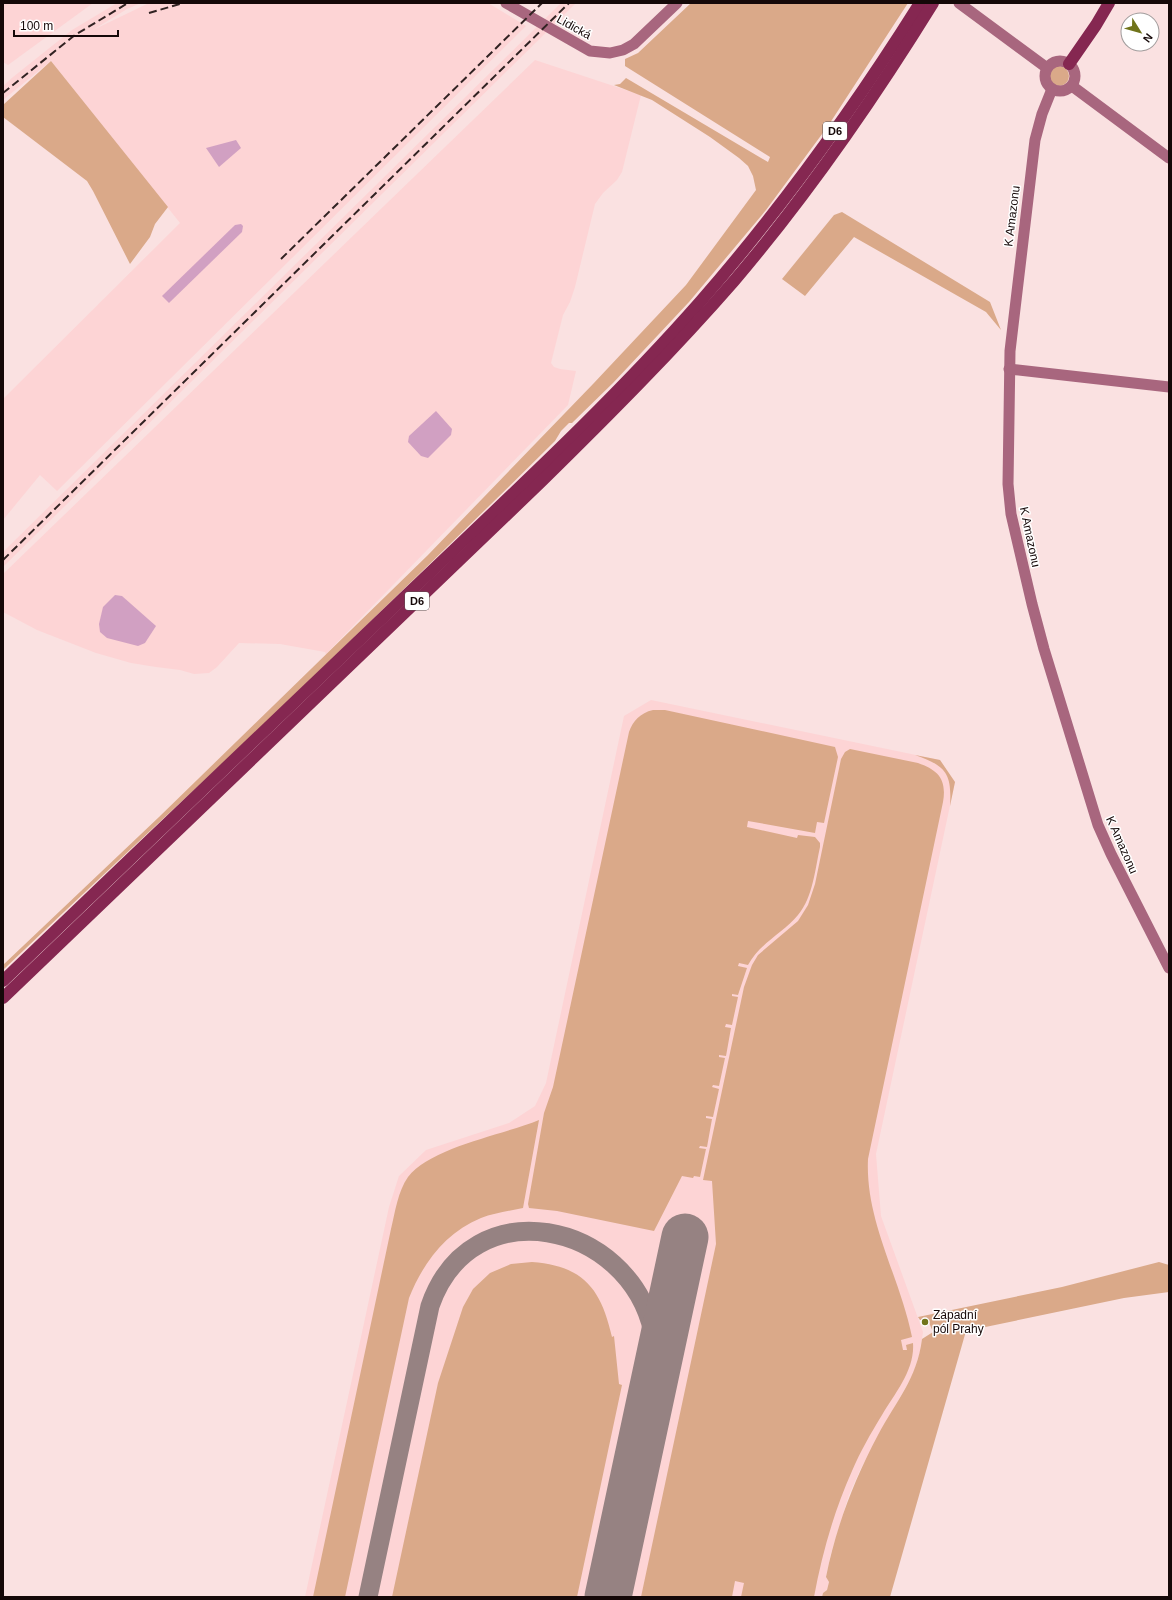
<svg xmlns="http://www.w3.org/2000/svg" width="1172" height="1600" font-family="Arial,sans-serif">
<style>
.built{fill:#fdd4d5}
.green{fill:#daa989}
.water{fill:#d1a0c2}
.lines{fill:none;stroke-linecap:round;stroke-linejoin:round}
.taxiway{stroke:#968282;stroke-width:19}
.runway{stroke:#968282;stroke-width:47}
.secondary{stroke:#a8667e;stroke-width:11}
.highway{stroke:#852751;stroke-width:12}
.rail{stroke:#312222;stroke-width:2;stroke-dasharray:8 4;stroke-linecap:butt}
.poi-dot{fill:#70741b;stroke:#fff;stroke-width:1.5}
.labels{text-anchor:middle;dominant-baseline:central;stroke-width:3;stroke-linejoin:round;paint-order:stroke}
.shield{fill:#fff;stroke:#5b5252;stroke-width:1}
.shield-label{font-size:11px;font-weight:bold;fill:#150808}
.street-label{font-size:12px;fill:#150808;stroke:#fff}
.poi-label{font-size:12px;fill:#150808;stroke:#fff;text-anchor:start}
</style>
<rect width="100%" height="100%" fill="#fae1e1"/>
<!-- built -->
<g class="built">
<polygon points="3,3 93,3 8,65 3,62"/>
<polygon points="117,3 141,3 127,9 93,30 149,3 488,3 526,26 57,491 40,475 3,520 3,399 180,223 51,61 63,51 3,100 3,86 13,77 72,30"/>
<polygon points="561,3 576,3 3,567 3,552"/>
<polygon points="535,60 641,95 622,172 617,180 603,193 595,204 575,287 570,302 563,315 551,363 554,367 560,369 576,371 568,405 326,654 325,652 280,644 239,643 217,667 209,673 194,674 180,670 156,667 131,663 96,653 37,630 3,612 3,574"/>
<polygon points="651,700 940,760 955,782 876,1154 881,1216 923,1332 920,1352 913,1374 861,1468 849,1495 831,1553 826,1577 829,1582 827,1590 823,1593 822,1597 305,1597 389,1207 399,1176 426,1150 509,1123 535,1106 546,1083 624,716"/>
</g>
<!-- green -->
<g class="green">
<path d="M691,3h217l-80,123 -62,84 -77,92 -76,81 -41,40h-3l-8,8 -6,10c-108,107 -218,213 -328,318 -75,70 -150,140 -224,211v-5l156,-148 269,-262 165,-171 93,-99 70,-95 -3,-14 -5,-10 -9,-8 -29,-21 -58,-37 -38,-15 6,-1 6,-6 142,84 2,-5 -145,-91v-7l13,-6z"/>
<polygon points="51,61 168,207 155,224 150,237 130,264 93,191 87,181 3,117 3,105"/>
<circle cx="1059" cy="76" r="10"/>
<polygon points="842,212 990,302 1001,330 986,312 854,237 805,296 782,279 834,215"/>
<path d="M653,710h12l170,37 3,10 -14,66 -7,-1 -2,11 -67,-12 -1,6 50,11 1,-3 17,2 5,6v4c-5,22 -7,50 -22,68 -15,18 -38,28 -50,50l-9,-2 -1,3 9,2 -9,27 -6,-1v2l6,1 -6,28 -6,-1 -1,3 6,1 -5,28 -7,-1v2l6,1 -6,28 -6,-1 -1,2 7,2 -6,28 -7,-1v2l6,1 -5,28 -7,-1 -1,2 7,1 -6,28 -6,-1 -1,2 -11,-2 -28,55 -97,-20 -28,-3 -1,-4 16,-91 9,-26 76,-355c4,-11 11,-19 24,-22z"/>
<path d="M850,749l68,14c20,7 29,16 25,39l-75,357c-3,62 32,118 44,178l-11,3 2,10h4l-1,-5 7,-2c2,27 -18,50 -31,72 -11,18 -22,37 -30,56 -18,40 -30,83 -38,126h-73l3,-14 -9,-2 -3,16h-91l75,-353 -4,-63 -9,-1 41,-193 8,-22 6,-10 40,-34 10,-16 7,-21 26,-125 4,-7z"/>
<path d="M915,755l25,5 15,22 -5,24c2,-33 -4,-40 -35,-51z"/>
<path d="M539,1120l-16,88c-14,3 -29,5 -42,10 -36,15 -58,45 -72,80l-64,299h-32l78,-368c4,-17 7,-38 17,-52 23,-30 95,-42 131,-57z"/>
<path d="M532,1262c52,4 69,27 80,75l2,-1 5,48 3,1 -45,212h-185l46,-214 25,-76 10,-18 17,-16 21,-9z"/>
<path d="M1159,1262l10,3v27l-45,6 -158,33 -76,266h-68l1,-4 4,-3 2,-8 -3,-5c10,-50 28,-97 52,-142 18,-34 39,-56 44,-96l11,-7 -5,-12h-8l-2,-3 144,-30z"/>
</g>
<!-- water -->
<g class="water">
<polygon points="236,140 241,148 219,167 206,148"/>
<polygon points="241,224 243,226 242,232 169,303 162,296 235,225"/>
<polygon points="436,411 452,429 451,435 428,458 421,456 408,442 409,436"/>
<polygon points="115,595 122,596 156,626 145,643 138,646 107,638 100,632 99,624 103,607"/>
</g>
<g class="lines">
<!-- taxiway -->
<path class="taxiway" d="M368,1597l62,-291c41,-119 199,-85 223,26 8,38 -5,77 -13,114"/>
<!-- runway -->
<polyline class="runway" points="608,1597 685,1237"/>
<!-- secondary -->
<g class="secondary">
<polyline points="506,3 590,51 610,53 623,50 634,44 677,3"/>
<polyline points="959,3 1047,68"/>
<circle cx="1060" cy="76" r="15"/>
<polyline points="1072,86 1169,158"/>
<polyline points="1052,89 1042,114 1035,140 1010,351 1008,484 1011,514 1032,604 1044,649 1098,825 1111,854 1169,968"/>
<polyline points="1009,369 1169,387"/>
</g>
<!-- highway -->
<g class="highway">
<polyline points="1069,64 1096,25 1109,3"/>
<path d="M3,981c130,-125 260,-249 391,-374 103,-99 211,-197 306,-305 82,-94 154,-194 220,-299"/>
<path d="M3,998l539,-517c66,-65 131,-130 192,-200 74,-87 139,-181 199,-278"/>
</g>
<!-- rail -->
<g class="rail">
<polyline points="149,13 183,3"/>
<polyline points="3,93 75,35 128,3"/>
<polyline points="281,259 542,3"/>
<polyline points="3,560 569,3"/>
</g>
</g>
<!-- markers -->
<circle class="poi-dot" cx="925" cy="1322" r="4"/>
<g class="labels">
<!-- shield labels -->
<g class="shield">
<rect x="823" y="122" width="24" height="18" rx="3"/>
<rect x="405" y="592" width="24" height="18" rx="3"/>
</g>
<g class="shield-label">
<text x="835" y="131">D6</text>
<text x="417" y="601">D6</text>
</g>
<!-- street labels -->
<g class="street-label">
<text transform="translate(574 27) rotate(29)">Lidická</text>
<text transform="translate(1012 216) rotate(-83)">K Amazonu</text>
<text transform="translate(1030 537) rotate(78)">K Amazonu</text>
<text transform="translate(1122 845) rotate(66)">K Amazonu</text>
</g>
<!-- poi labels -->
<g class="poi-label">
<text x="933" y="1315">Západní<tspan x="933" dy="14">pól Prahy</tspan></text>
</g>
</g>
<!-- border -->
<rect width="1172" height="1600" fill="none" stroke="#150808" stroke-width="8"/>
<!-- north arrow -->
<g transform="translate(1140 32) rotate(127)"><circle r="19" fill="#ffffff" stroke="#a19c9c"/>
<path d="M0-3L7 15L0 10L-7 15Z" fill="#70741b"/>
<text y="-6" font-size="11" font-weight="bold" text-anchor="middle" fill="#150808">N</text>
</g>
<!-- scale -->
<path d="M14 30v6h104v-6" fill="none" stroke="#150808" stroke-width="2"/>
<text x="20" y="30" font-size="12" fill="#150808" stroke="#ffffff" stroke-width="3" paint-order="stroke">100 m</text>
</svg>
